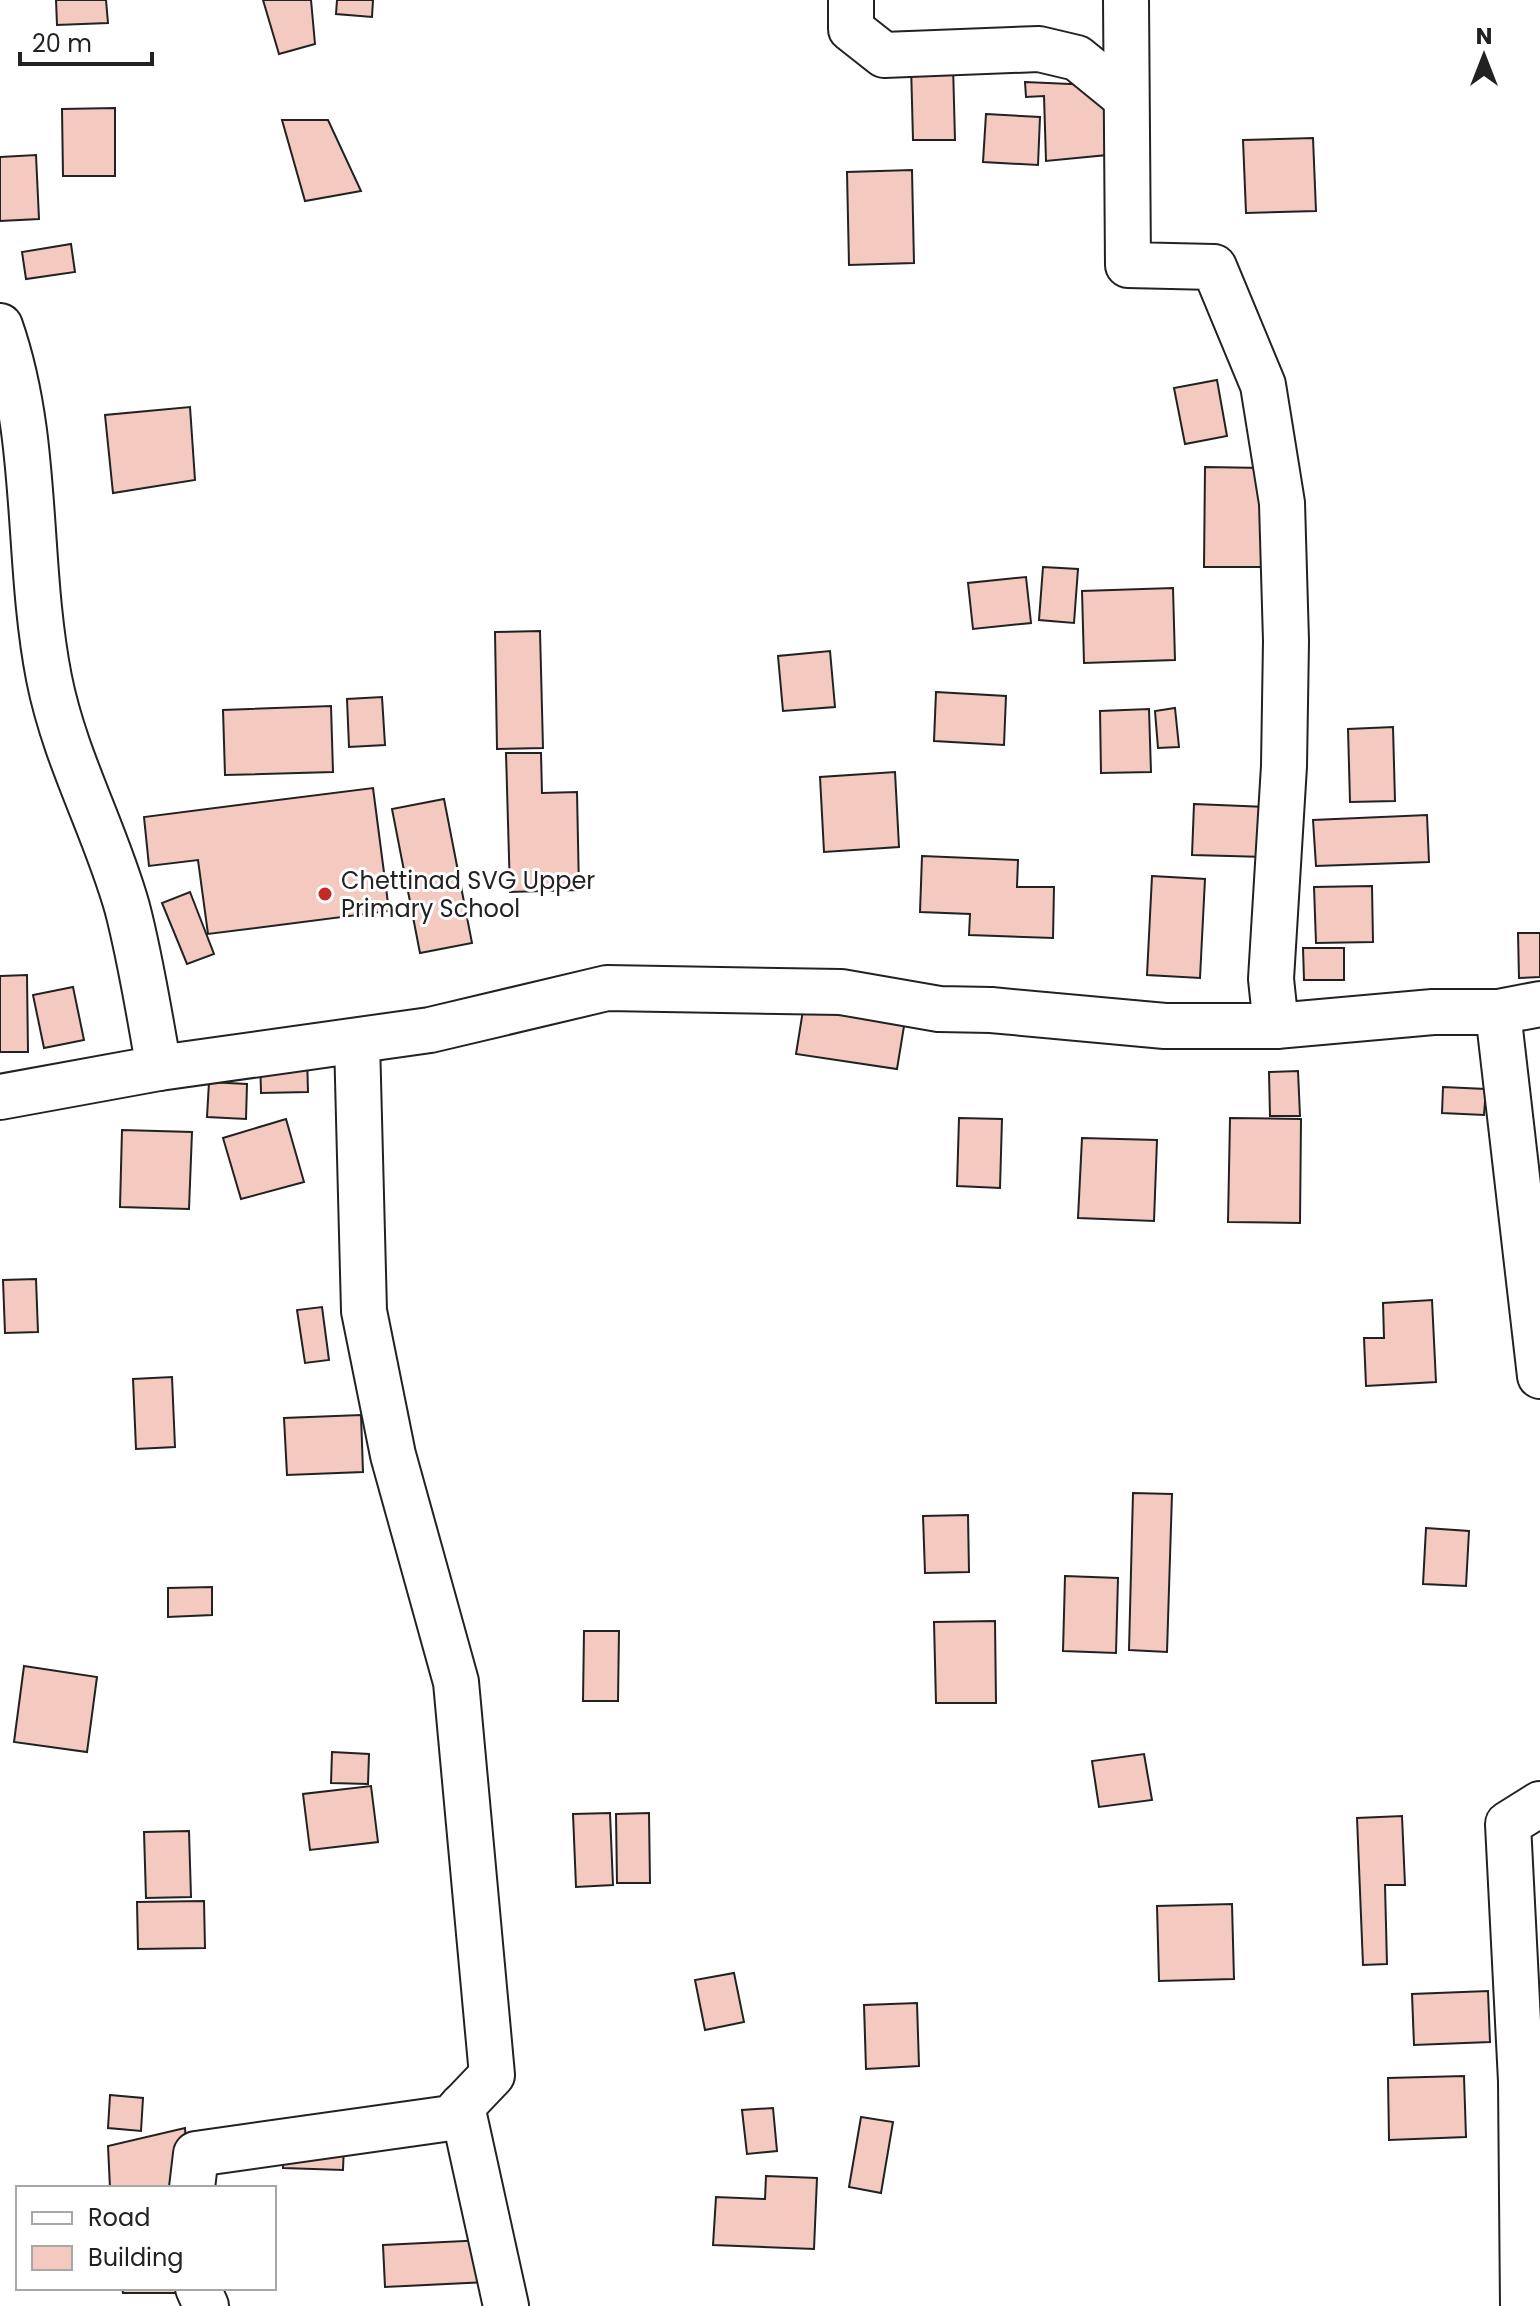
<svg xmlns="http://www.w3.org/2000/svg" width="1540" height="2306" font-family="Poppins,sans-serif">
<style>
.building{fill:#f3c9c0;stroke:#222;stroke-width:2}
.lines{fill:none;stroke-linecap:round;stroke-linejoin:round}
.minor-casing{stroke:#222;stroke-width:48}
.minor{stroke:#fff;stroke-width:44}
.poi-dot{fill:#c62828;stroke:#fff;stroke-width:3}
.labels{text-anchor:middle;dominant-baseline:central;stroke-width:6;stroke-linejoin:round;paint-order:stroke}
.poi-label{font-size:24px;fill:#222;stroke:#fff;text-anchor:start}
</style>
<rect width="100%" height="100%" fill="#fff"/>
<!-- building -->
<g class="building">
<polygon points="56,0 106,0 108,23 57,25"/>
<polygon points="263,0 311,0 315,44 279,54"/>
<polygon points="337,0 373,0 372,17 336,14"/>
<polygon points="911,65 953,65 955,140 913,140"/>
<polygon points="1025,82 1093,85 1105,97 1107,155 1046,161 1044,96 1026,97"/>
<polygon points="115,108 115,176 63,176 62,109"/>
<polygon points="986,114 1040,117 1038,165 983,162"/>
<polygon points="282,120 328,120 361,191 305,201"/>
<polygon points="1313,138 1316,211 1246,213 1243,140"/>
<polygon points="36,155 39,219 0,221 0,157"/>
<polygon points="912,170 914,263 849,265 847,172"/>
<polygon points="71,244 75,272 26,279 22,252"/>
<polygon points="1217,380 1227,436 1185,444 1174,388"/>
<polygon points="190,407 195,480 113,493 105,415"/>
<polygon points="1205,467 1265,468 1264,567 1204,567"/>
<polygon points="1043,567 1078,569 1074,623 1039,620"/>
<polygon points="1026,577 1031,623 973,629 968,583"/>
<polygon points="1173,588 1175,660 1084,663 1082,591"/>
<polygon points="540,631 543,748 497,749 495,632"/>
<polygon points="830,651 835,707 783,711 778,656"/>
<polygon points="936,692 1006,696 1004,745 934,741"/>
<polygon points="382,697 385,745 349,747 347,699"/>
<polygon points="331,706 333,772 225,775 223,710"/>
<polygon points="1175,708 1179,747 1158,748 1155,711"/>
<polygon points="1149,709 1151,772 1101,773 1100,711"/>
<polygon points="1393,727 1395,801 1350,802 1348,729"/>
<polygon points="506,753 541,753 542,793 577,792 579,890 510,892"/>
<polygon points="895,772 899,847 824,852 820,777"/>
<polygon points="373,788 389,911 208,934 198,860 149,866 144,817"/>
<polygon points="444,799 472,943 420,953 392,809"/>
<polygon points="1194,804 1267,807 1266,857 1192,855"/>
<polygon points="1427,815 1429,862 1316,866 1313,820"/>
<polygon points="922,856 1018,860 1017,887 1054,887 1053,938 969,935 970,914 920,912"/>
<polygon points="1152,876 1205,879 1200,978 1147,975"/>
<polygon points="1372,886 1373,942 1316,943 1314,887"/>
<polygon points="190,892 214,954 187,964 162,903"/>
<polygon points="1518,933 1540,933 1540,977 1519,978"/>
<polygon points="1303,948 1344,948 1344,980 1304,980"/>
<polygon points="27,975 28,1052 0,1052 0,976"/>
<polygon points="73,987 84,1040 44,1048 33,995"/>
<polygon points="804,1004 905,1020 897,1069 796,1054"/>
<polygon points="307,1054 308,1092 261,1093 260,1055"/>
<polygon points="1298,1071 1300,1116 1270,1116 1269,1072"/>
<polygon points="209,1082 247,1084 246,1119 207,1117"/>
<polygon points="1443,1087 1486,1089 1484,1115 1442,1113"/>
<polygon points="959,1118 1002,1119 1000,1188 957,1186"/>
<polygon points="1230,1118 1301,1119 1300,1223 1228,1222"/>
<polygon points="286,1119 304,1182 241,1199 223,1138"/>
<polygon points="122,1130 192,1132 189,1209 120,1207"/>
<polygon points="1082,1138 1157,1140 1154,1221 1078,1218"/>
<polygon points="36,1279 38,1332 5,1333 3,1280"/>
<polygon points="1432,1300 1436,1382 1366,1386 1364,1338 1384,1338 1383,1303"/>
<polygon points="322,1307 329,1360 305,1363 297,1310"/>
<polygon points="172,1377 175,1447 136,1449 133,1379"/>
<polygon points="361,1415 363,1472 287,1475 284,1418"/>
<polygon points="1133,1493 1172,1494 1167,1652 1129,1650"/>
<polygon points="968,1515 969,1572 925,1573 923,1516"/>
<polygon points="1426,1528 1469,1531 1466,1586 1423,1584"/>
<polygon points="1065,1576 1118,1578 1116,1653 1063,1651"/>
<polygon points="212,1587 212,1615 168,1617 168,1588"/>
<polygon points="995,1621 996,1703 936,1703 934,1622"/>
<polygon points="584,1631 619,1631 618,1701 583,1701"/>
<polygon points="24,1666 97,1677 87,1752 14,1742"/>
<polygon points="332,1752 369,1754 368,1784 331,1783"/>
<polygon points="1144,1754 1152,1800 1099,1807 1092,1761"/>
<polygon points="371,1786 378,1842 310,1850 303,1794"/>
<polygon points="610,1813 613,1885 576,1887 573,1814"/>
<polygon points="649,1813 650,1883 617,1883 616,1814"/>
<polygon points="1402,1816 1405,1885 1385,1885 1387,1964 1363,1965 1357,1818"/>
<polygon points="189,1831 191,1897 146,1898 144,1832"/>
<polygon points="204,1901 205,1948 138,1949 137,1902"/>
<polygon points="1232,1904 1234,1979 1159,1981 1157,1906"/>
<polygon points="734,1973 744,2022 705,2030 695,1980"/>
<polygon points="1488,1991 1490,2042 1414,2045 1412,1994"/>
<polygon points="917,2003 919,2066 866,2069 864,2005"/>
<polygon points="1464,2076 1466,2137 1389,2140 1388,2078"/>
<polygon points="110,2095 143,2098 141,2131 108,2128"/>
<polygon points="773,2108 777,2151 747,2154 742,2110"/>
<polygon points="861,2117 893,2122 881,2193 849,2187"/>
<polygon points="185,2128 189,2188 110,2188 108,2146"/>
<polygon points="284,2143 344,2144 343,2170 283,2168"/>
<polygon points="766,2176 817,2178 814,2249 713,2245 716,2197 765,2199"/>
<polygon points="485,2240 487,2282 385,2287 383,2245"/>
<polygon points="122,2288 184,2288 185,2293 123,2293"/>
</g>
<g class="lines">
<defs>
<g id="minor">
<polyline points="851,0 851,29 884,55 1039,49 1077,58 1126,98"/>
<polyline points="1126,0 1128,265 1214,267 1263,385 1282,503 1286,641 1284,766 1271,979 1276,1026"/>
<path d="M0,326c40,114 26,234 49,352 16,81 56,151 78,229 14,53 22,107 32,161"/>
<polyline points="1498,1012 1540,1376"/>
<polyline points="0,1097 159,1068 430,1030 607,988 841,992 939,1009 991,1010 1165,1026 1276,1026 1433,1012 1498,1012 1540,1004"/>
<polyline points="462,2106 506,2306"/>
<polyline points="192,2188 196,2154 451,2118 492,2075 456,1682 393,1455 364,1311 357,1041"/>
<polyline points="198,2288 206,2306"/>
<polyline points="1523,2306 1521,2081 1508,1824 1540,1804"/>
</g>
</defs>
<!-- minor casing -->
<use href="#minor" class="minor-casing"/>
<!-- minor -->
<use href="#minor" class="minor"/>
</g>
<!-- markers -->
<circle class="poi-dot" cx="325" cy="894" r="8"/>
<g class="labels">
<!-- poi labels -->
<g class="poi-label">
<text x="341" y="880">Chettinad SVG Upper<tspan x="341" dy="28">Primary School</tspan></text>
</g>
</g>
<!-- legend -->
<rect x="16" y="2186" width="260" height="104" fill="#ffffff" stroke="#a7a7a7" stroke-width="2"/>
<rect x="32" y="2212" width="40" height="12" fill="#ffffff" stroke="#a7a7a7" stroke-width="2"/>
<text x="88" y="2226" font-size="24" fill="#222222">Road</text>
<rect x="32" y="2246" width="40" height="24" fill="#f3c9c0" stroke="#a7a7a7" stroke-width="2"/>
<text x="88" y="2266" font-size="24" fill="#222222">Building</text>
<!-- north arrow -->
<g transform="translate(1484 56)" stroke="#ffffff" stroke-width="6" paint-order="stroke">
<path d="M0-6L14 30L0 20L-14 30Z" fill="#222222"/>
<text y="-12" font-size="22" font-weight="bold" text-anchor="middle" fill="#222222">N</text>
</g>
<!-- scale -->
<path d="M20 52v12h132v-12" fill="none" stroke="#222222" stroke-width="4"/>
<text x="32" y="52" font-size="24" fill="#222222" stroke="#ffffff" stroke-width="6" paint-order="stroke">20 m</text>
</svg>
